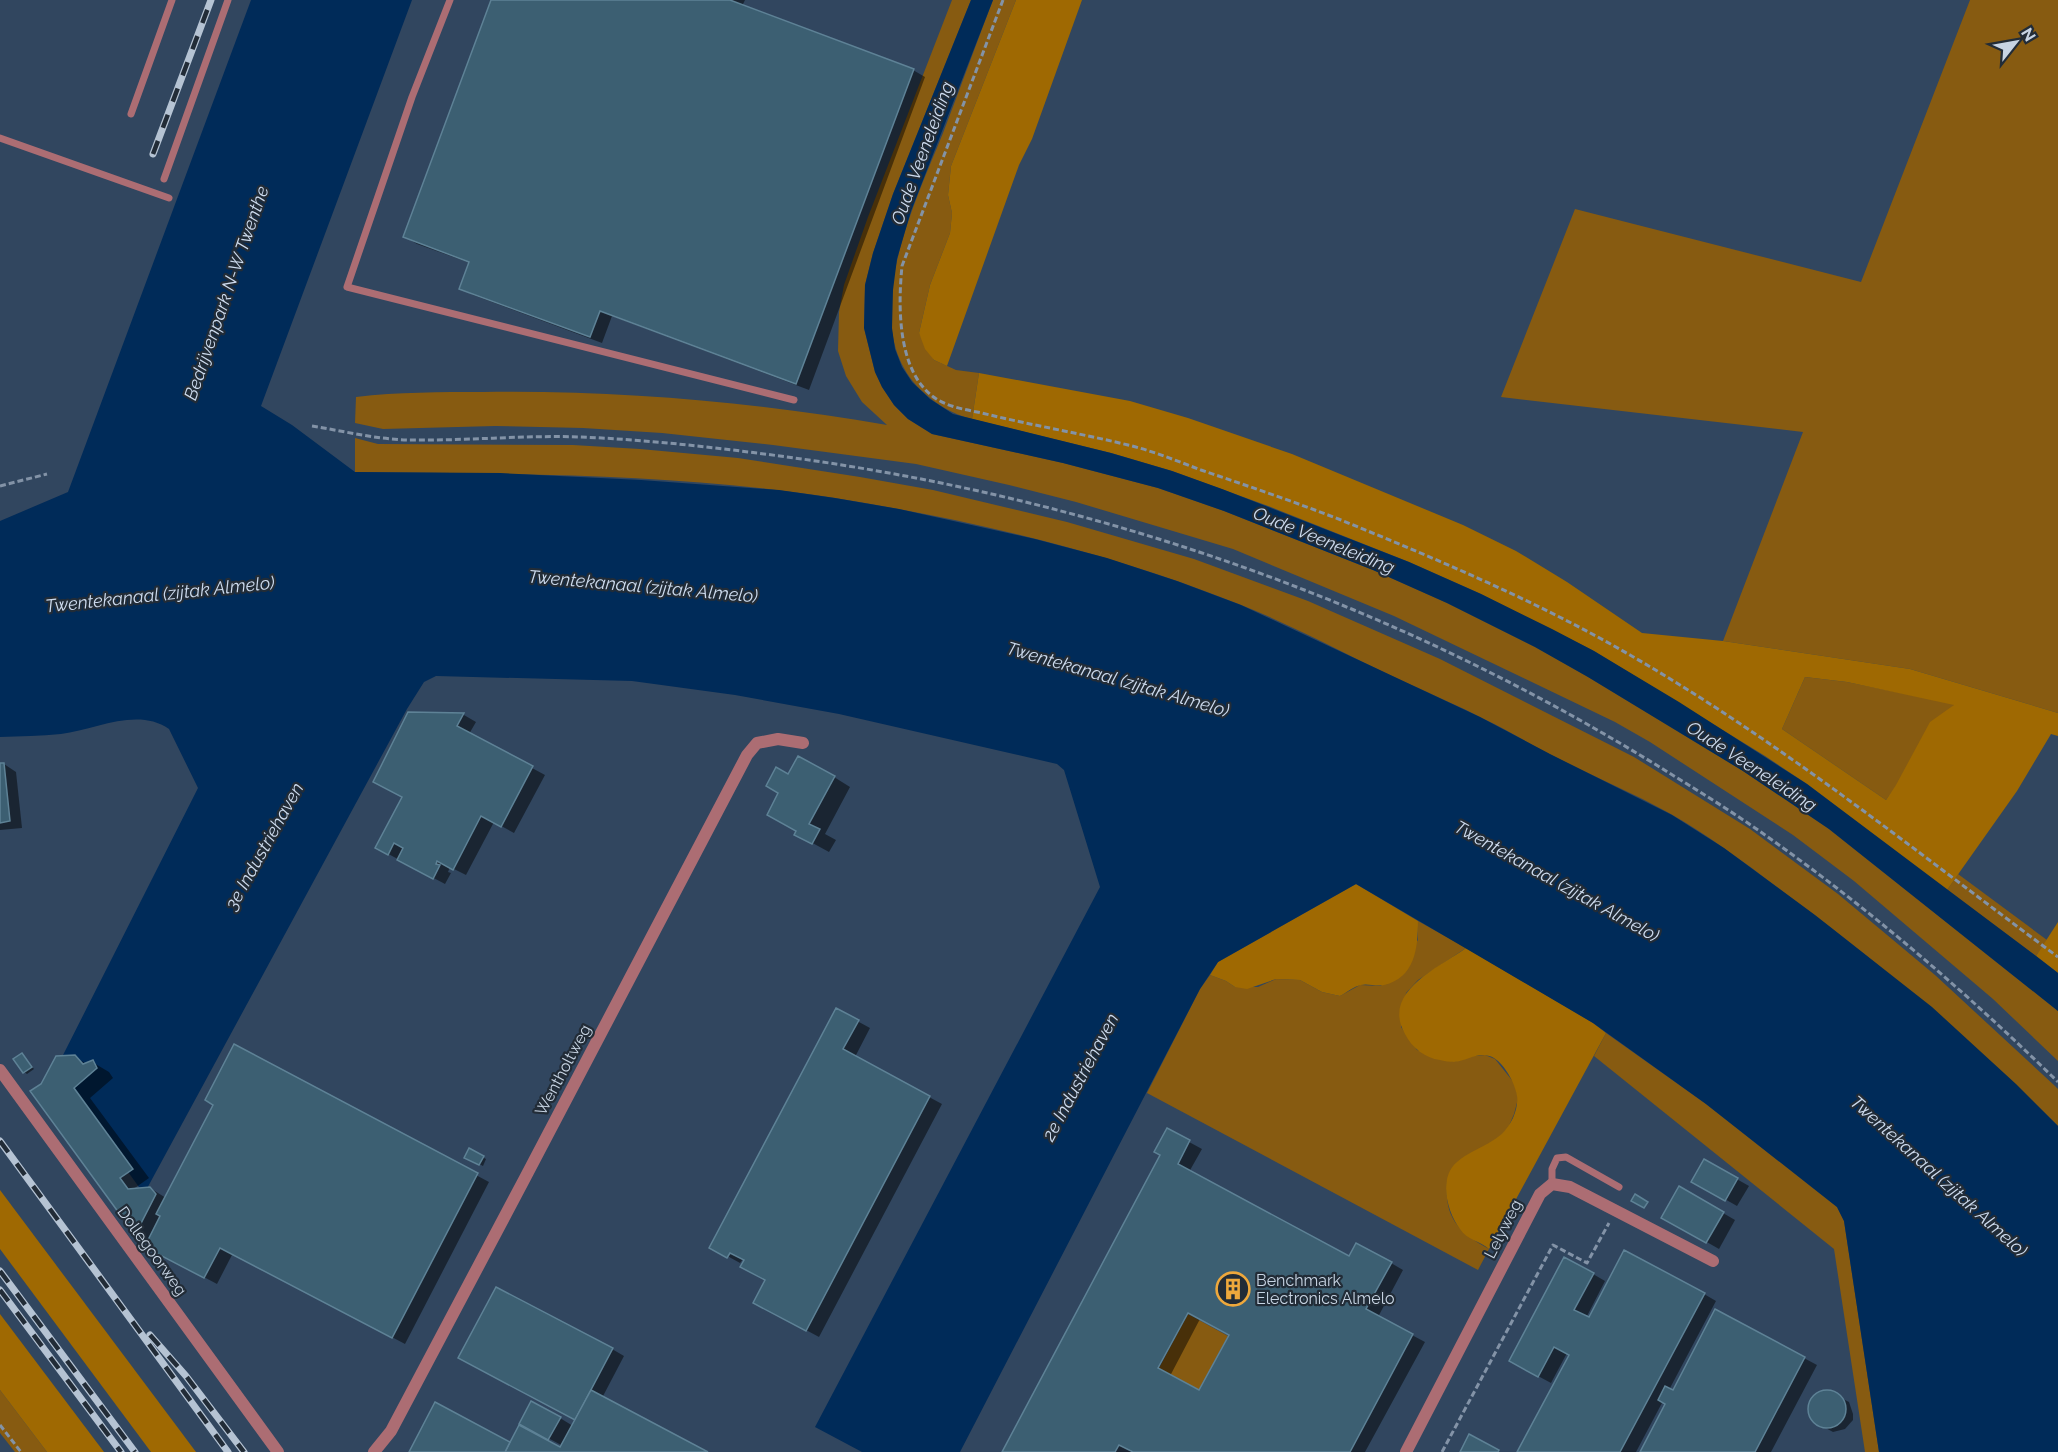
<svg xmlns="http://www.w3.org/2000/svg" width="2058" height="1452" font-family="Raleway,sans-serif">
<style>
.green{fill:#875b11}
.forest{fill:#9f6902;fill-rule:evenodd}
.water{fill:#002b59}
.shadow{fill:#0007;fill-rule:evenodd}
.building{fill:#3c5f72;stroke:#5e8296;stroke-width:1.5;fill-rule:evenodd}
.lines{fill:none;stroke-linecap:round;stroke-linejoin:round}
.path{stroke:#8393a7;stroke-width:3;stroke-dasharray:6 3;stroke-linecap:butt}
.service{stroke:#ac6d73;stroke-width:7}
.minor{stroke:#ac6d73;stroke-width:12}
.rail-casing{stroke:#b5c3d3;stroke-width:7}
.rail{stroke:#222c37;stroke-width:4.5;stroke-dasharray:14;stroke-linecap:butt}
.labels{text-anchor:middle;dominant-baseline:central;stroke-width:4.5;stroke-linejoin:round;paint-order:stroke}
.street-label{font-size:16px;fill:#c7d4e3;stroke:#222c37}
.poi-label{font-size:16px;fill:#c7d4e3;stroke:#222c37;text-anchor:start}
.water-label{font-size:18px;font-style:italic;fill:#cddbee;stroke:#222c37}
</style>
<rect width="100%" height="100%" fill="#31465f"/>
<!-- green -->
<g class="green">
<path d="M952,0h19l-78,194 -20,59 -8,32 -1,43 11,44 7,15 12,18 14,14 24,15 131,29 95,25 66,23 149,59 74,33 88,44 53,30 155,94 86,58 229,182v50l-65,-62 -139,-118 -61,-46 -143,-93 -35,-20 -221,-106 -161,-67 -157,-47 -67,-17 -93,-21 -143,-19 -111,-12 -79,-5 -88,-2 -112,3 -28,-6 1,-26c42,-5 85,-5 127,-5 135,-2 271,10 404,33l-25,-23 -16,-26 -8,-25 1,-39 5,-27 24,-68z"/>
<path d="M993,0h23l-65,166 -3,29 4,18 -2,20 -20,52 -11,48 15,27 22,10 23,3 -7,46c-20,-5 -35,-14 -51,-29 -67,-64 -6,-187 22,-257 17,-44 33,-89 50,-133z"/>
<polygon points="1970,0 2058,0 2058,713 1910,669 1723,641 1803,432 1501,397 1575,209 1861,282"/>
<path d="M355,438l23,6 195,1 67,4 98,9 122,19 73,13 134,32 127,37 114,42 132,58 194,98 116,72 88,65 97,81 120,111 3,3v37c-83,-82 -171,-157 -265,-227 -40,-30 -80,-61 -124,-86 -38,-21 -79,-38 -118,-58 -23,-12 -44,-25 -67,-36 -25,-13 -51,-24 -77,-36 -57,-26 -112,-57 -171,-80 -128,-51 -264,-83 -401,-105 -158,-25 -320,-24 -480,-26z"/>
<polygon points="1805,677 1847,682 1955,704 1886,800 1782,729"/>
<polygon points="1958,874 2047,940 2036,956 1947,890"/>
<path d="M1418,921l48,27 -48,32 -12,13 -5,34 16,23 37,12 19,-6 12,-1 10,4 20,25 3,15 -4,15 -6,14 -11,11 -13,8 -37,33c-3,38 11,52 42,69l-11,21 -331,-177 53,-104 10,-14 16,6 9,6h23l18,-8 24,1 22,12 18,4 20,-11 21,1 37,-46z"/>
<polygon points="1606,1033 1706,1104 1837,1207 1844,1221 1879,1452 1865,1452 1834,1249 1594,1056"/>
<polygon points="1188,1314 1228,1336 1199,1390 1159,1368"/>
<polygon points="0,1390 47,1452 15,1452 0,1433"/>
</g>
<!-- forest -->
<g class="forest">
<polygon points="1016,0 1082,0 1032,139 1019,165 947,366 934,360 925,349 919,333 930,285 950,233 952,213 948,195 951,166"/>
<path d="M979,373l151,28 58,17 104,36 171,71 53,26 51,31 75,51 81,8 187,28 148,44v23l-7,-2 -34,57 -70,99 -140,-106 -42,-28 -171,-105 -113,-57 -72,-32 -141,-56 -96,-35 -61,-18 -139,-34zM1805,677l42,5 107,23 -24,17 -34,63 -10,15 -104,-71z"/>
<path d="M1356,884l62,37c0,27 -3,57 -34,64 -8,2 -16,-2 -23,0 -7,1 -15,8 -21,11l-18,-4 -22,-12 -24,-1 -29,10 -12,-2 -9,-6 -16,-6 8,-13z"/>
<polygon points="2058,922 2058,973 2036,956"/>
<path d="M1466,948l127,75 13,10 -117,216c-9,-8 -22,-9 -29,-20 -13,-17 -22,-51 -3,-67 20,-17 43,-17 56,-44 3,-7 5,-15 4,-22 -2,-13 -12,-31 -23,-38 -15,-8 -26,3 -40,4 -4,0 -10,-1 -14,-2 -15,-2 -28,-12 -35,-26 -24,-42 33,-66 61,-86z"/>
<polygon points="0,1190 196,1452 151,1452 0,1249"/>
<polygon points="0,1314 104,1452 47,1452 0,1390"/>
</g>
<!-- water -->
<g class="water">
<path d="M251,0h161l-151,406 31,19 63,47 145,1 141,7 138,10 56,8 64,11 136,30 72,19 70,23 64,24 239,112 70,37 122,61 52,33 91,67 117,92 84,77 42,42v326h-179l-35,-231 -7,-14 -131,-103 -113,-81 -237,-139 -138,78 -18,27 -240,463h-98l-47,-25 285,-540 -36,-117 -7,-6 -218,-50 -104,-19 -103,-14 -196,-5 -12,6 -17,27 -263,485 -86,-119 2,-14 138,-273 -29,-59c-32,-22 -74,1 -108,5 -20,2 -41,2 -61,3v-216l68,-29z"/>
<polygon points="971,0 993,0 911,211 897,259 893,290 892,328 895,349 902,367 912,382 930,399 953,414 1111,453 1172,471 1222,489 1409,562 1481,594 1552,629 1594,651 1679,702 1807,784 2036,956 2058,973 2058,1011 1829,829 1743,771 1588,677 1535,647 1447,603 1373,570 1224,511 1158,488 1063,463 932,434 908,419 894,405 882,387 875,372 864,328 865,285 873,253 893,194"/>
</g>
<!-- shadow -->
<g class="shadow">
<polygon points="493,0 745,0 742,6 913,70 925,77 809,390 612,316 602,343 473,295 460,288 470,263 417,244 405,237"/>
<polygon points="409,714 464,715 476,722 469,734 545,775 514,833 494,822 466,875 450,867 448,872 451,873 445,884 377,848 404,797"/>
<polygon points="4,764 16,772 22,828 0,830 0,765"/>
<polygon points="789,776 834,777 850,787 825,834 836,840 829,852 796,834 798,831"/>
<polygon points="837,1010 870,1028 855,1057 942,1104 819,1337 767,1309 767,1280 746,1260 743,1259 740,1263 711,1247"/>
<polygon points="234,1046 489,1182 405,1344 233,1253 217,1284 168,1258 148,1241 136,1234 32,1092 74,1057 87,1064 92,1062 109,1072 113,1078 90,1098 149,1178 132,1190 150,1188 166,1198 215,1105"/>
<polygon points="22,1055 34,1069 27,1074 24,1072"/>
<path d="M1167,1130l35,19 -13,23 161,86 41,5 12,7 -25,47 47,25 -60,110h-230l-4,-2v2h-127l158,-297zM1200,1319l31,16 -31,57 -30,-16z"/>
<polygon points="470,1150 486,1159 483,1166 466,1157"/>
<polygon points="1705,1161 1749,1186 1737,1206 1693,1181"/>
<polygon points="1680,1188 1735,1220 1719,1249 1663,1217"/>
<polygon points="1593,1274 1605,1281 1586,1318 1589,1319 1704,1294 1716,1301 1669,1390 1673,1392 1716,1311 1817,1365 1771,1452 1641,1452 1667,1403 1663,1401 1636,1452 1519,1452 1570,1355 1567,1353 1551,1383 1523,1368"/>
<polygon points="612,1349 624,1356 602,1398 705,1452 411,1452 436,1404 511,1444 561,1449 563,1446 533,1430 560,1418 573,1426 576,1420 472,1365"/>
<polygon points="1823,1392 1829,1392 1849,1402 1853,1414 1853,1420 1845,1429 1833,1432 1813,1421 1809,1409 1813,1398"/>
</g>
<!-- building -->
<g class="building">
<polygon points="491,0 730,0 914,69 796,384 600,311 590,337 459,289 469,262 403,237"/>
<polygon points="408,712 464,713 457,726 533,766 501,827 481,816 453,870 437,861 436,864 440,865 433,879 397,860 403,848 394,843 388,855 375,848 402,797 373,782"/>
<polygon points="798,756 835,776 809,824 820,829 812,844 794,835 796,831 767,815 778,793 766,786 776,767 788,774"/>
<polygon points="0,763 4,763 10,821 0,823"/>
<polygon points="836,1008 859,1020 843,1049 930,1096 806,1331 753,1303 765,1280 740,1267 744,1260 730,1253 727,1258 709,1248"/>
<polygon points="234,1044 478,1173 392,1338 220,1248 204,1278 154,1252 147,1242 160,1216 156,1214 213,1105 205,1100"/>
<polygon points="22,1053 32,1067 23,1073 13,1059"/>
<polygon points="75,1055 83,1064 93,1060 97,1068 74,1088 133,1169 120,1178 128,1189 150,1187 156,1194 135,1235 30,1091 41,1084 56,1056"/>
<path d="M1167,1128l23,12 -12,24 171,92 7,-13 36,19 -26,47 47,25 -63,118h-217l-14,-7 -4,7h-113l158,-297 -6,-3zM1188,1313l41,22 -30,55 -41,-22z"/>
<polygon points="469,1148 484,1156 479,1165 464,1158"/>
<polygon points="1704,1159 1738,1178 1725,1201 1691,1182"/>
<polygon points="1679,1186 1724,1212 1706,1243 1661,1218"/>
<polygon points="1635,1194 1648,1202 1644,1208 1631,1201"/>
<polygon points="1624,1250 1705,1293 1620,1452 1517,1452 1569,1355 1554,1347 1538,1377 1509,1361 1564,1257 1594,1273 1574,1310 1589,1317"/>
<polygon points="496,1287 613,1348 575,1420 458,1358"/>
<polygon points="1715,1309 1805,1357 1755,1452 1640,1452 1665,1404 1658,1400 1665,1386 1673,1390"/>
<circle cx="1827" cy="1409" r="19"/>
<polygon points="591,1390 708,1452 505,1452 519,1425 560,1447"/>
<polygon points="531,1401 561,1417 548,1440 519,1424"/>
<polygon points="435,1402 510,1442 505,1452 409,1452"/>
<polygon points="1469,1434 1499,1450 1498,1452 1460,1452"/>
</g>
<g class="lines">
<!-- path -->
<g class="path">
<path d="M1003,0l-101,266c-4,40 -5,106 33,132 13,9 32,12 47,15 48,12 97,20 146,32 25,6 49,16 73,25 47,16 94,32 140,50 98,40 197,82 289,135 151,87 288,198 428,302"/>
<path d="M312,426c31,5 63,13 95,14 58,1 116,-5 174,-3 73,3 148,12 221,22 311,44 606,150 872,317 36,22 71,44 105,69 99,71 192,152 279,237"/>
<polyline points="0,486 47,474"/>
<polyline points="0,1425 21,1452"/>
<polyline points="1442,1452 1553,1245 1587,1263 1609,1223"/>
</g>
<!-- service -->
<g class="service">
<polyline points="450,0 412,97 347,287 794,400"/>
<polyline points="131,114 172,0"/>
<polyline points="0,138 169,198"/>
<polyline points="164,179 228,0"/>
<polyline points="1552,1184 1552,1169 1557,1158 1566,1157 1619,1187"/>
</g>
<!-- minor -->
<g class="minor">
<polyline points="0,1070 278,1452"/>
<polyline points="374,1452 391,1431 525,1178 747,755 757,743 778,739 803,743"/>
<polyline points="1406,1452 1540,1194 1552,1184 1570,1187 1713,1261"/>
</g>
<defs>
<g id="rail">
<polyline points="153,154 211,0"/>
<polyline points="0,1141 228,1452"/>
<polyline points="0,1271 135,1452"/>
<polyline points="0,1290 121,1452"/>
<polyline points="150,1335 186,1376 244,1452"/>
</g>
</defs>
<!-- rail casing -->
<use href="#rail" class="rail-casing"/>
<!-- rail -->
<use href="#rail" class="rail"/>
</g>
<!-- icons -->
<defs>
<symbol id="building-ring" viewBox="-11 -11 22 22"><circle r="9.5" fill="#222c37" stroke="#eea83c" stroke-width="1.5"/><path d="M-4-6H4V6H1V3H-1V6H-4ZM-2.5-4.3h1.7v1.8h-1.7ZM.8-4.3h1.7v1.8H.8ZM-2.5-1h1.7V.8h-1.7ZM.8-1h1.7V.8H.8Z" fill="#eea83c"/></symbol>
</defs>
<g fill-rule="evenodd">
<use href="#building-ring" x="1214" y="1270" width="38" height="38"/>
</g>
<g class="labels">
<!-- street labels -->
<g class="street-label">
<text transform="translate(563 1070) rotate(-62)">Wentholtweg</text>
<text transform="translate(1503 1229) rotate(-63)">Lelyweg</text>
<text transform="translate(152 1251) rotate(54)">Dollegoorweg</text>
</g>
<!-- poi labels -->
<g class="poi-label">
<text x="1256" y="1280">Benchmark<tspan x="1256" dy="18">Electronics Almelo</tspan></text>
</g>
<!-- water labels -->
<g class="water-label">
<text transform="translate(922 153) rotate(-70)">Oude Veeneleiding</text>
<text transform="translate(226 293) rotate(-71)">Bedrijvenpark N-W Twenthe</text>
<text transform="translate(1324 540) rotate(22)">Oude Veeneleiding</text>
<text transform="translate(643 586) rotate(5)">Twentekanaal (zijtak Almelo)</text>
<text transform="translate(160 594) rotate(-6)">Twentekanaal (zijtak Almelo)</text>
<text transform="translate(1118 679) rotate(16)">Twentekanaal (zijtak Almelo)</text>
<text transform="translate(1752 766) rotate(33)">Oude Veeneleiding</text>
<text transform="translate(264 846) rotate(-61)">3e Industriehaven</text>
<text transform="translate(1557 881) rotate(29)">Twentekanaal (zijtak Almelo)</text>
<text transform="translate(1080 1077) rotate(-62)">2e Industriehaven</text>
<text transform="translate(1939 1176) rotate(42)">Twentekanaal (zijtak Almelo)</text>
</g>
</g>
<!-- north arrow -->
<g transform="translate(2016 42) rotate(59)" stroke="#222c37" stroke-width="4.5" paint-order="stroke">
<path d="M0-4.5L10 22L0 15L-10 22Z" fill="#c7d4e3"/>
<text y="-9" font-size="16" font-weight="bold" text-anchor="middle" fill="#c7d4e3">N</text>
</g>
</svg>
